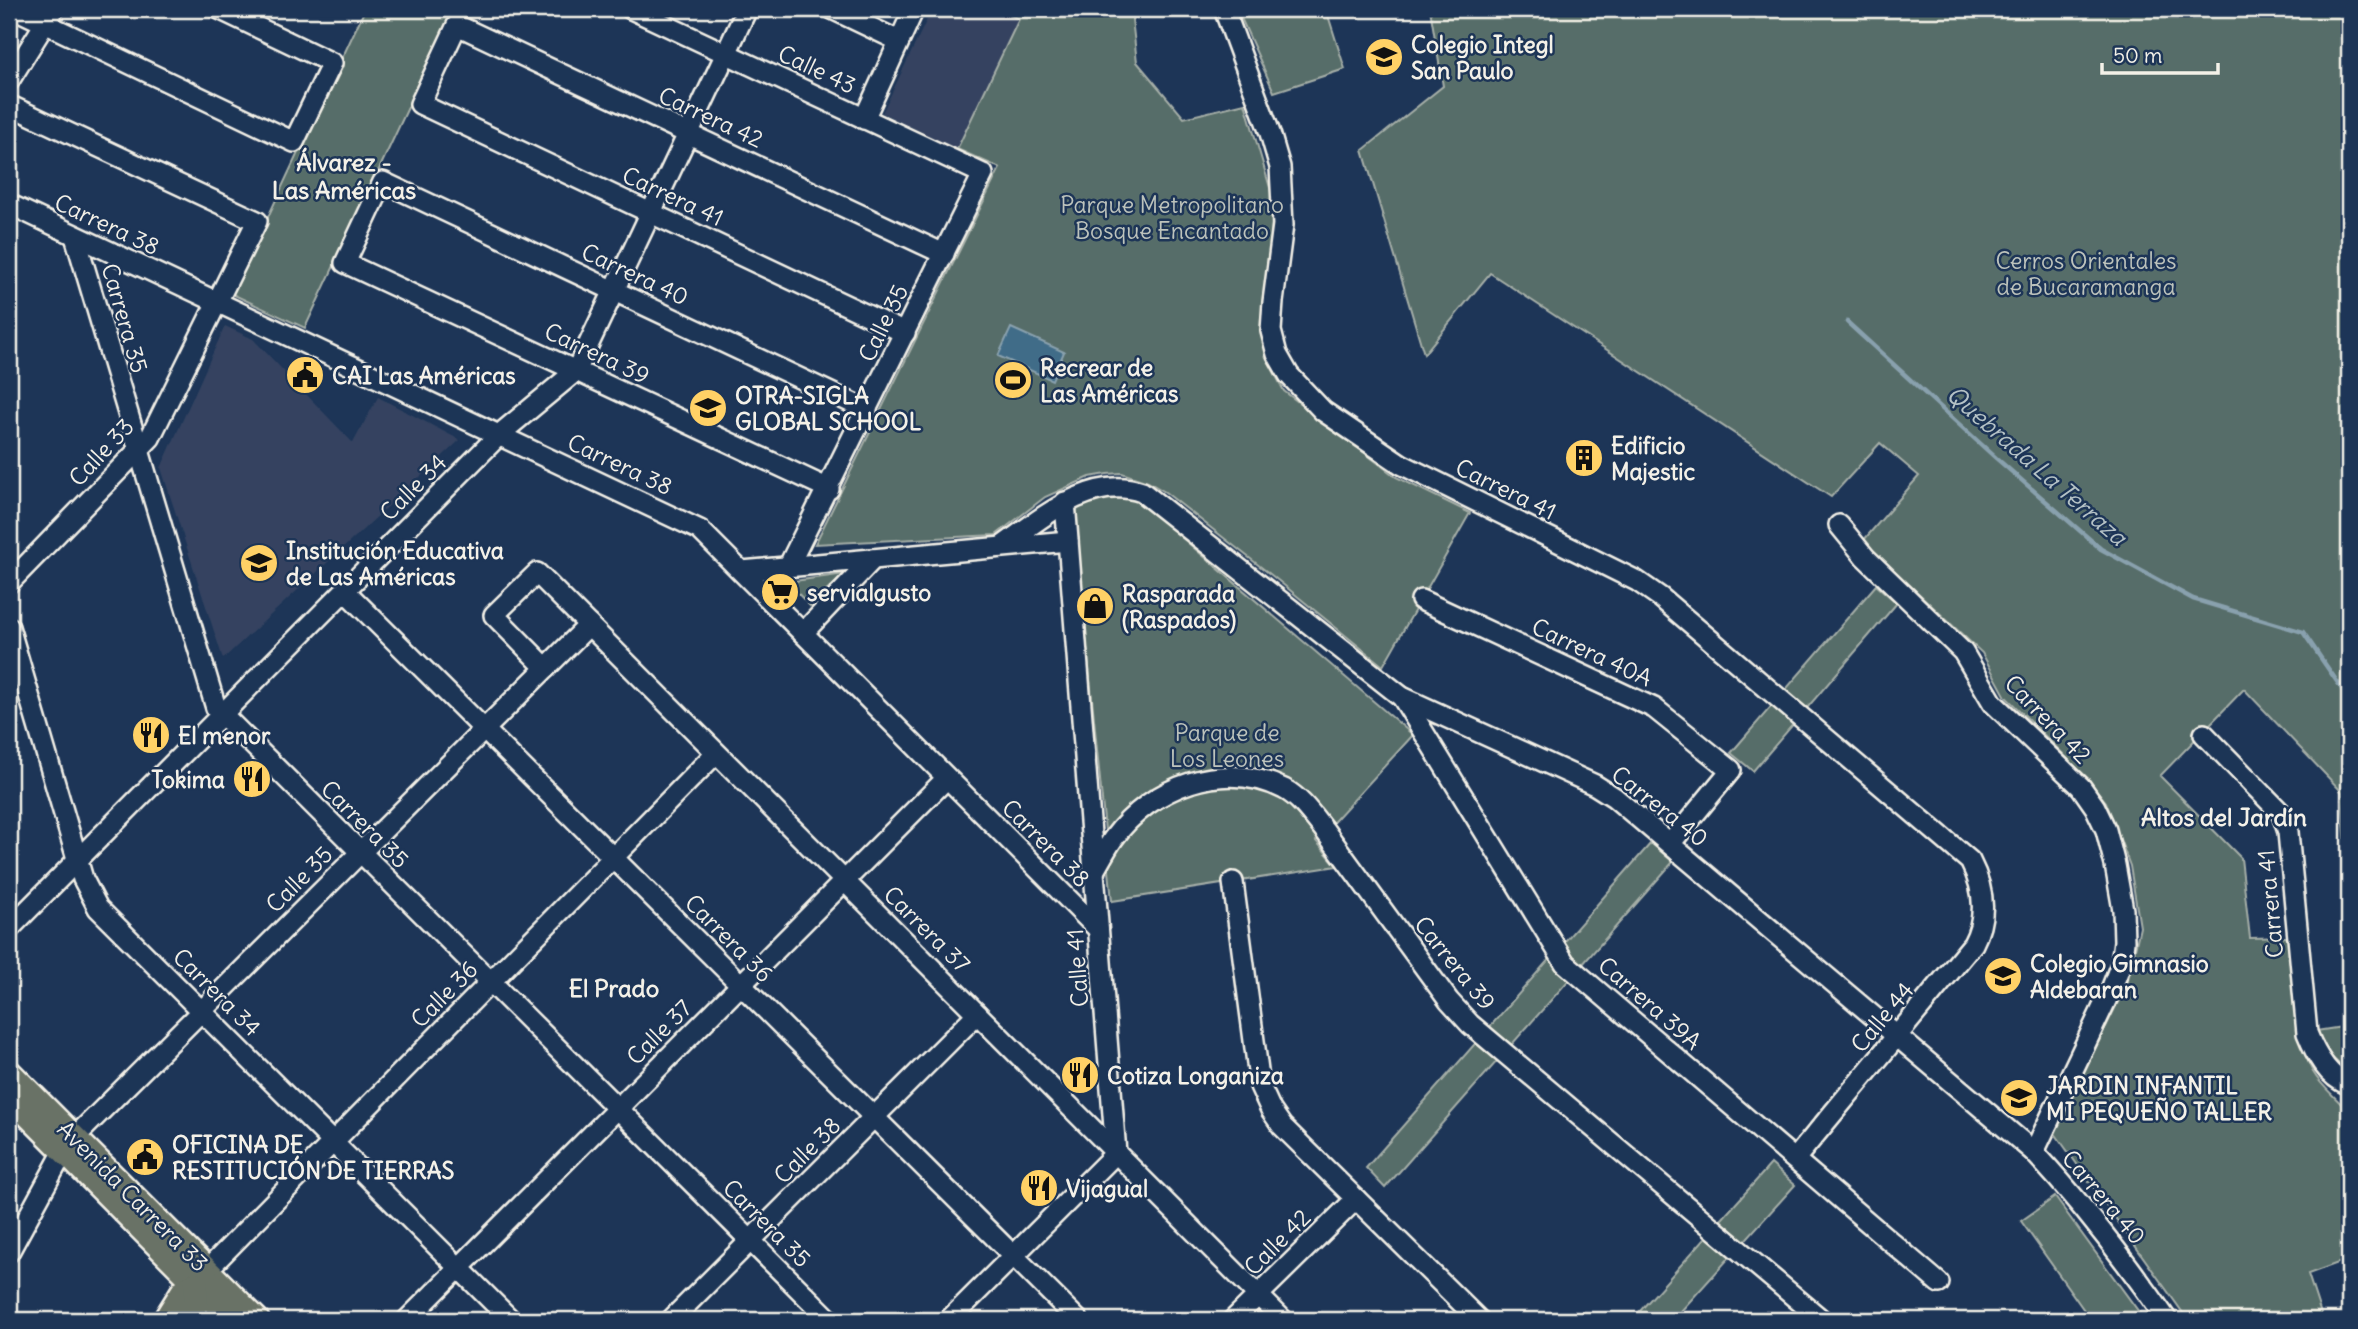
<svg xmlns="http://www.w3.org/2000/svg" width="2358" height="1329" font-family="Delius,sans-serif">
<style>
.built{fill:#344360}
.green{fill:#576d69;stroke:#a6afa8;stroke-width:2}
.water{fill:#416c88;stroke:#89a1ae;stroke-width:2}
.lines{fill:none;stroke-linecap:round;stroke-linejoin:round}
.stream{stroke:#89a1ae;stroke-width:4.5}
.minor-casing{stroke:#f4f1e8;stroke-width:24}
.major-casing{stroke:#f4f1e8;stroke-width:28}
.minor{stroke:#1d3557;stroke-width:19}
.major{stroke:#697266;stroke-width:23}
.labels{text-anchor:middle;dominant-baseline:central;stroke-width:5;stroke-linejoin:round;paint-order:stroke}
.poi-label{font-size:23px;font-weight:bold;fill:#f4f1e8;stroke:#1d3557;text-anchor:start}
.street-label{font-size:23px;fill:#f4f1e8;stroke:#1d3557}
.park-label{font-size:23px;fill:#bdc3bc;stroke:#1d3557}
.neighbourhood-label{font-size:24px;font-weight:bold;fill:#f4f1e8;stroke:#1d3557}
.water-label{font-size:24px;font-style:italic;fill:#b5c2c6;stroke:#1d3557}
</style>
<rect width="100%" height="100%" fill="#1d3557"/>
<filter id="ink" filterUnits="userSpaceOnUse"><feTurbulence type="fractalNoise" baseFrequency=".0143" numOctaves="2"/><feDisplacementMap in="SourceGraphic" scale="14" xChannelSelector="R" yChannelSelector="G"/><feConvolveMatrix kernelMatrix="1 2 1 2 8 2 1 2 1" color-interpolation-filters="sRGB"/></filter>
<g filter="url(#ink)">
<!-- built -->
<g class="built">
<polygon points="932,9 997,9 1019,19 957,149 882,113"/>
<polygon points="225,326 253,339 353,443 378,397 460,440 223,659 161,468"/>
</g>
<!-- green -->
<g class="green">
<polygon points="365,9 454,9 305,328 232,294"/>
<polygon points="997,9 1156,9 1132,19 1137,62 1184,118 1245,103 1273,198 1265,355 1284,391 1396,477 1470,513 1383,666 1275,578 1165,492 1148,482 1122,473 1107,474 1090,477 1045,497 996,535 815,544 1000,168 957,149 1019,19"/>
<polygon points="1237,9 1326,9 1345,69 1274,92"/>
<path d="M1430,9h919v881l-7,-98 -98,-103 -84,87 81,82 9,80 40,-1c4,39 4,101 23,135 10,17 25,26 36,41v146l-41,15 15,46h-135l-134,-188 73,-148 13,-57 -10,-61 -24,-64 -21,-26 -79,-79 -24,-44 -119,-112 56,-65 -39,-33 -49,54 -341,-224 -66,81 -61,-204 80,-64z"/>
<polygon points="1108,495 1122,495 1139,501 1413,735 1316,841 1337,866 1112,901 1073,507"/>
<polygon points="845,574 810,606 787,582"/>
<polygon points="1876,585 1897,603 1753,771 1731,753"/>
<polygon points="1651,843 1673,862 1385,1188 1366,1168"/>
<path d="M2349,1026v42c-17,-4 -25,-22 -33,-37z"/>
<polygon points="1771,1164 1795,1185 1673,1320 1632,1320"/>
<polygon points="2055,1197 2144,1319 2142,1320 2091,1320 2021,1221"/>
</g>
<!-- water -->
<polygon class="water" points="1011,328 1064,352 1052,380 998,356"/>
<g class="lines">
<!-- stream -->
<polyline class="stream" points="1847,322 1996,458 2101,549 2193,599 2303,632 2349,699"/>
<defs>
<g id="minor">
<polyline points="15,9 294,142 332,63 219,9"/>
<polyline points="631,9 983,174 788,567"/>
<polyline points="832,9 899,41"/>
<path d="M1224,9l46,124 10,34 3,58 -10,77 -2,29 6,23 12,21 34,36 78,53 236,117 23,16 310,264c14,27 18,55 3,83l-178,215"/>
<polyline points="9,81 54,9"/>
<polyline points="9,105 257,221 150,438 9,583"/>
<polyline points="864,119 914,9"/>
<polyline points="9,204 700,530 1098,929"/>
<polyline points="75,236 216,708 830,1320"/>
<polyline points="905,333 420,104 457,25 944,254"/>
<polyline points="829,489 345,263 383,182 867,410"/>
<polyline points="1839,525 1865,557 1963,652 1993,703 2081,787 2095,807 2106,830 2115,865 2123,910 2124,941 2121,964 2110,992 2034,1152"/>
<path d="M1001,547c38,-27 91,-74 141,-55l260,205 193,88 19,12 420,355c49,53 92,109 133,168"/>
<polyline points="742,571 1068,541"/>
<polyline points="345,591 1078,1320"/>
<polyline points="1421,600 1654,708 1731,770 1670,844"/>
<polyline points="9,627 83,879 98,908 511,1320"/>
<polyline points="803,633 873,559"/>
<polyline points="546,668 494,615 537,573 1283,1320"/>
<polyline points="1402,697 1565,963 1939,1283"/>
<path d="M2204,734l78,80 6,18 19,201c8,20 20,44 42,52"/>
<path d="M1094,871c6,-10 12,-22 19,-32 38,-53 111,-80 171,-50 17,9 29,27 41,42l124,170 21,23 352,296"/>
<polyline points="1233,882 1260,1086 1271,1110 1282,1126 1479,1320"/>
<polyline points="9,929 500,434 576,371 747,9"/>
<polyline points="74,1138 589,625"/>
<polyline points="9,1252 64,1151"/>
<polyline points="207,1270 716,753"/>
<polyline points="407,1320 946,779"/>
<polyline points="671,1320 977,1014"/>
<polyline points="949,1320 1116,1153 1065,502"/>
<polyline points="1233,1320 1356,1199"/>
</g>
<g id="major">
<polyline points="9,1072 257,1320"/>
<polyline points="9,1096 232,1320"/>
<polyline points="165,1320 183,1291 196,1284 205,1273"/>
<polyline points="186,1320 196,1304 196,1284"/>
</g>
</defs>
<!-- minor casing -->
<use href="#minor" class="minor-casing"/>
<!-- major casing -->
<use href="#major" class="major-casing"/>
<!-- minor -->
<use href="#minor" class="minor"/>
<!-- major -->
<use href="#major" class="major"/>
</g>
</g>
<!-- icons -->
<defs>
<symbol id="school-disc" viewBox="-11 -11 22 22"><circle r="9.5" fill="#ffd166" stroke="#1d3557"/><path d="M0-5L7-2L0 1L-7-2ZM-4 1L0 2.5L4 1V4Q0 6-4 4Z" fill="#111"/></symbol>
<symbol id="civic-disc" viewBox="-11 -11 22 22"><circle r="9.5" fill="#ffd166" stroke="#1d3557"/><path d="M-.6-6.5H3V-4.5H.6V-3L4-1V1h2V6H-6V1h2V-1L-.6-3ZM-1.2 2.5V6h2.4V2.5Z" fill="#111"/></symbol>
<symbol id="stadium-disc" viewBox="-11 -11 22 22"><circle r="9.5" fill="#ffd166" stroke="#1d3557"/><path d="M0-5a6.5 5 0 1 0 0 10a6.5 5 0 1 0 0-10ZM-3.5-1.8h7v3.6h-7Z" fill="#111"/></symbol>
<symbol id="building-disc" viewBox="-11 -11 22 22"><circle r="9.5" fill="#ffd166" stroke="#1d3557"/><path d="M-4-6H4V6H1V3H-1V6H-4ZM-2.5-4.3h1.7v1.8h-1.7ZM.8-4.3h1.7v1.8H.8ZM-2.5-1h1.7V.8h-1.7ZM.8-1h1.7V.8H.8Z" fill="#111"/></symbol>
<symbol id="supermarket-disc" viewBox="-11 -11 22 22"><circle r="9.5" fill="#ffd166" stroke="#1d3557"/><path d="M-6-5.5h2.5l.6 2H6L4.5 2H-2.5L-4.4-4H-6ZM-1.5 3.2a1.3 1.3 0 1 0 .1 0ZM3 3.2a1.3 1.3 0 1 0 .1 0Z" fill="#111"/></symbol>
<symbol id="shop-disc" viewBox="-11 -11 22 22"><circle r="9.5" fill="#ffd166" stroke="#1d3557"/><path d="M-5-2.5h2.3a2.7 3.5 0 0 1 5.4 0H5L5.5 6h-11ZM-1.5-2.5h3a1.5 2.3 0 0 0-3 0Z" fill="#111"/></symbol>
<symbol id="restaurant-disc" viewBox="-11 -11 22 22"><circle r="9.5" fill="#ffd166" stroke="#1d3557"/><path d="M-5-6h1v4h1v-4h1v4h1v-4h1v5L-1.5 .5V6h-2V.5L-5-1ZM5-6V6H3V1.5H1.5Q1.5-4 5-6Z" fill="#111"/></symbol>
</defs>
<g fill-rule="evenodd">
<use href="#school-disc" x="1362" y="35" width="44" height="44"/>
<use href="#civic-disc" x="283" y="353" width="44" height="44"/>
<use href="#stadium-disc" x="991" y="358" width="44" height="44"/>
<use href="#school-disc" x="686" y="386" width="44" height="44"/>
<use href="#building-disc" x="1562" y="436" width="44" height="44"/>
<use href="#school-disc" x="237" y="541" width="44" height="44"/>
<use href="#supermarket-disc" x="758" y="570" width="44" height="44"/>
<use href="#shop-disc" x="1073" y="584" width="44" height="44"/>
<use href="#restaurant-disc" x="129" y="713" width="44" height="44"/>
<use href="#restaurant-disc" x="230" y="757" width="44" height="44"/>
<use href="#school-disc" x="1981" y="954" width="44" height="44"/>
<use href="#restaurant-disc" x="1058" y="1053" width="44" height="44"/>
<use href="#school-disc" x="1997" y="1076" width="44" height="44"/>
<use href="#civic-disc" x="123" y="1135" width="44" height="44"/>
<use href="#restaurant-disc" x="1017" y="1166" width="44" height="44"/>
</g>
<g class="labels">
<!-- poi labels -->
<g class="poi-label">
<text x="1411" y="44">Colegio Integl<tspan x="1411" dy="26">San Paulo</tspan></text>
<text x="1040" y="367">Recrear de<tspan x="1040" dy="26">Las Américas</tspan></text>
<text x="332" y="375">CAI Las Américas</text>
<text x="735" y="395">OTRA-SIGLA<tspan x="735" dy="26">GLOBAL SCHOOL</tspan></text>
<text x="1611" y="445">Edificio<tspan x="1611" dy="26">Majestic</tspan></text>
<text x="286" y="550">Institución Educativa<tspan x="286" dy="26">de Las Américas</tspan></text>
<text x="807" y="592">servialgusto</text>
<text x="1122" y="593">Rasparada<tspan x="1122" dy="26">(Raspados)</tspan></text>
<text x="178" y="735">El menor</text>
<text x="225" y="779" text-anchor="end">Tokima</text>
<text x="2030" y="963">Colegio Gimnasio<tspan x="2030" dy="26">Aldebaran</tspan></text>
<text x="1107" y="1075">Cotiza Longaniza</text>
<text x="2046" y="1085">JARDIN INFANTIL<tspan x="2046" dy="26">MI PEQUEÑO TALLER</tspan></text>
<text x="172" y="1144">OFICINA DE<tspan x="172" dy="26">RESTITUCIÓN DE TIERRAS</tspan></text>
<text x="1066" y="1188">Vijagual</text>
</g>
<!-- street labels -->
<g class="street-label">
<text transform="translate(817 69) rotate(25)">Calle 43</text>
<text transform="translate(711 117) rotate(25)">Carrera 42</text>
<text transform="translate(673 196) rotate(25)">Carrera 41</text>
<text transform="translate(107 224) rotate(25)">Carrera 38</text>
<text transform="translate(635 274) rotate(25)">Carrera 40</text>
<text transform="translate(125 318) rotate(74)">Carrera 35</text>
<text transform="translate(883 323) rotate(-64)">Calle 35</text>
<text transform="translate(597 353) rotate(25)">Carrera 39</text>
<text transform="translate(101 452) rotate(-47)">Calle 33</text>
<text transform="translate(620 464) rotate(25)">Carrera 38</text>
<text transform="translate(413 487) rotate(-45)">Calle 34</text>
<text transform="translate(1506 489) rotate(26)">Carrera 41</text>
<text transform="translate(1592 652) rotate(25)">Carrera 40A</text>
<text transform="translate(2048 719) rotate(46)">Carrera 42</text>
<text transform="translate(1660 806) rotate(38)">Carrera 40</text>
<text transform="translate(365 824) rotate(45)">Carrera 35</text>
<text transform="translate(1046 843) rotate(45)">Carrera 38</text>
<text transform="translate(299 879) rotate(-45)">Calle 35</text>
<text transform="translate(2270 904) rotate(-95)">Carrera 41</text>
<text transform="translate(927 929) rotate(45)">Carrera 37</text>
<text transform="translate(729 938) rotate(45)">Carrera 36</text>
<text transform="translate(1455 963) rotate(51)">Carrera 39</text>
<text transform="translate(1077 968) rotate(-94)">Calle 41</text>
<text transform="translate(217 992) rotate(45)">Carrera 34</text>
<text transform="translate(444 994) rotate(-45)">Calle 36</text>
<text transform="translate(1650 1003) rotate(41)">Carrera 39A</text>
<text transform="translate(1882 1017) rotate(-50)">Calle 44</text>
<text transform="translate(659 1032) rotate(-45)">Calle 37</text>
<text transform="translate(807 1150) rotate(-45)">Calle 38</text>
<text transform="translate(133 1196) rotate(45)">Avenida Carrera 33</text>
<text transform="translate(2104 1197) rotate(50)">Carrera 40</text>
<text transform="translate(767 1223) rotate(45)">Carrera 35</text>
<text transform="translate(1277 1242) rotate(-45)">Calle 42</text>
</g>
<!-- park labels -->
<g class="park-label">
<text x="1172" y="204">Parque Metropolitano<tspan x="1172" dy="26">Bosque Encantado</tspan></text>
<text x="2086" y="260">Cerros Orientales<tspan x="2086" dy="26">de Bucaramanga</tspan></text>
<text x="1227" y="732">Parque de<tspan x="1227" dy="26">Los Leones</tspan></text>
</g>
<!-- neighbourhood labels -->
<g class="neighbourhood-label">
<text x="344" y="162">Álvarez -<tspan x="344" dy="28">Las Américas</tspan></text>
<text x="2224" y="817">Altos del Jardín</text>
<text x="614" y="988">El Prado</text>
</g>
<!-- water labels -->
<g class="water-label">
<text transform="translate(2037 465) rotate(41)">Quebrada La Terraza</text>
</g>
</g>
<!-- margin -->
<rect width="2358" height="1329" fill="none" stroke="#1d3557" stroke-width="35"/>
<rect x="18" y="18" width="2323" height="1294" fill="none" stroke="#f4f1e8" stroke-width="2.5" filter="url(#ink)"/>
<!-- scale -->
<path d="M2102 63v10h116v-10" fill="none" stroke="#f4f1e8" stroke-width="3.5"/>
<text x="2113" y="63" font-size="21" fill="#f4f1e8" stroke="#1d3557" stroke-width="5" paint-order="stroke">50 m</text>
</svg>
